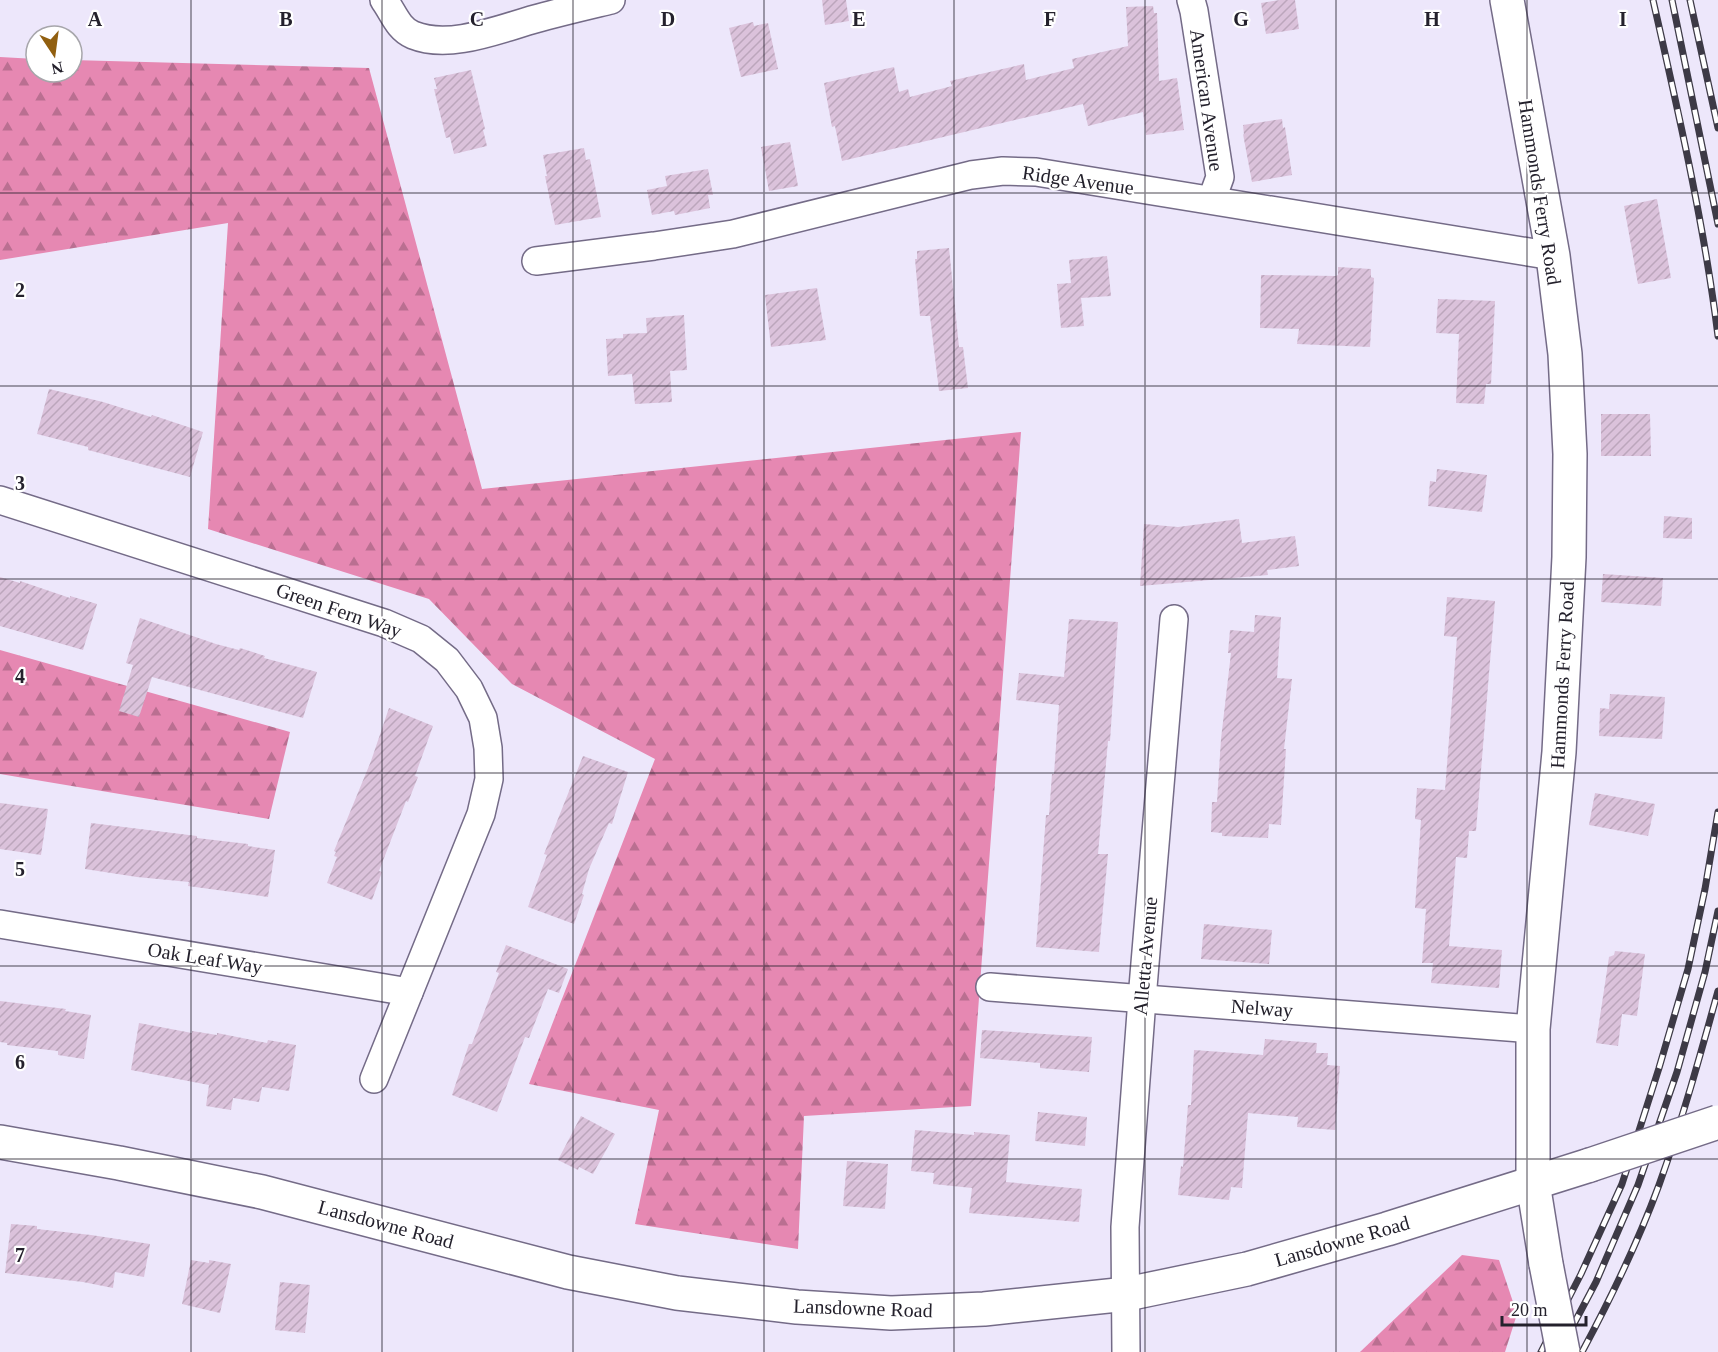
<svg xmlns="http://www.w3.org/2000/svg" width="1718" height="1352" font-family="Georgia,serif">
<style>
.forest{fill:url(#forest-firs)}
.building{fill:url(#building-hatch)}
.lines{fill:none;stroke-linecap:round;stroke-linejoin:round}
.street-casing{stroke:#746b87;stroke-width:30}
.secondary-casing{stroke:#746b87;stroke-width:36}
.street{stroke:#fff;stroke-width:27}
.secondary{stroke:#fff;stroke-width:33}
.rail-casing{stroke:#3d3a46;stroke-width:7}
.rail{stroke:#fff;stroke-width:4.5;stroke-dasharray:14;stroke-linecap:butt}
.secondary-bridge-casing{stroke:#746b87;stroke-width:36;stroke-linecap:butt}
.secondary-bridge{stroke:#fff;stroke-width:33}
.grid{fill:none;stroke:#24212c;stroke-width:1.5;stroke-opacity:0.55}
.labels{text-anchor:middle;dominant-baseline:central;stroke-width:4.5;stroke-linejoin:round;paint-order:stroke}
.street-label{font-size:20px;fill:#24212c;stroke:#fff}
.grid-label{font-size:20px;text-anchor:middle;font-weight:bold;fill:#24212c;stroke:#fff;stroke-width:4.5;stroke-linejoin:round;paint-order:stroke}
</style>
<defs>
<pattern id="forest-firs" width="22" height="20" patternUnits="userSpaceOnUse" patternTransform="scale(1.5)"><rect width="22" height="20" fill="#e688b2"/><path d="M5 1l3.5 6h-7zM16 11l3.5 6h-7z" fill="#ba6f91"/></pattern>
<pattern id="building-hatch" width="6" height="6" patternUnits="userSpaceOnUse" patternTransform="scale(1.5)"><rect width="6" height="6" fill="#dbc2db"/><path d="M-1 1l2-2M0 6l6-6M5 7l2-2" fill="none" stroke="#bca6bc"/></pattern>
</defs>
<rect width="100%" height="100%" fill="#ede7fb"/>
<!-- forest -->
<g class="forest">
<polygon points="0,57 36,59 36,72 72,72 72,60 369,68 482,489 1021,432 971,1106 804,1116 798,1249 635,1224 659,1110 529,1084 655,759 512,684 429,599 208,529 228,223 0,260"/>
<polygon points="0,650 290,732 269,819 0,774"/>
<polygon points="1462,1255 1499,1260 1517,1314 1505,1352 1360,1352"/>
</g>
<!-- building -->
<g class="building">
<polygon points="822,0 846,0 849,21 825,25"/>
<polygon points="1280,0 1295,0 1299,29 1266,34 1261,3"/>
<polygon points="1153,6 1154,13 1157,13 1159,81 1177,78 1184,130 1146,135 1143,112 1088,126 1083,104 842,161 835,126 832,127 824,83 894,67 899,92 908,89 910,97 952,86 950,81 1024,64 1026,80 1074,68 1072,59 1128,46 1126,7"/>
<polygon points="753,22 754,26 768,23 778,69 741,77 729,28"/>
<polygon points="471,70 485,129 483,130 487,146 454,154 450,137 446,138 434,89 437,89 434,78"/>
<polygon points="1282,119 1283,128 1285,127 1292,175 1252,182 1243,134 1244,135 1243,125"/>
<polygon points="790,142 798,186 769,191 761,147"/>
<polygon points="584,148 586,160 590,159 601,217 555,225 545,176 547,176 543,155"/>
<polygon points="708,169 713,195 708,195 710,208 675,215 674,211 652,215 647,190 667,186 665,176"/>
<polygon points="1657,199 1671,278 1638,284 1624,206"/>
<polygon points="949,248 959,347 963,347 968,388 939,391 930,316 920,316 915,259 917,259 917,251"/>
<polygon points="1107,256 1111,296 1081,298 1084,326 1061,328 1057,284 1071,283 1069,260"/>
<polygon points="1338,267 1371,269 1371,277 1374,278 1370,347 1297,344 1299,329 1260,328 1261,275 1336,276 1338,275"/>
<polygon points="817,288 826,340 771,347 765,295"/>
<polygon points="1438,299 1495,301 1491,384 1486,384 1484,404 1456,403 1459,334 1436,333"/>
<polygon points="684,315 687,370 670,371 672,402 635,404 632,374 608,376 606,339 623,338 623,334 647,333 646,318"/>
<polygon points="49,389 103,402 151,417 152,415 203,432 190,477 88,450 88,447 37,434"/>
<polygon points="1601,414 1650,414 1651,456 1601,456"/>
<polygon points="1437,469 1487,475 1482,512 1428,506 1430,481 1436,482"/>
<polygon points="1664,516 1692,518 1692,539 1663,538"/>
<polygon points="1239,519 1242,543 1295,536 1299,566 1267,570 1268,575 1140,586 1144,524 1178,527"/>
<polygon points="1603,574 1663,578 1661,606 1601,602"/>
<polygon points="0,577 20,583 20,581 70,598 70,596 97,604 83,650 0,626"/>
<polygon points="1447,597 1495,601 1476,831 1469,831 1467,858 1456,857 1449,946 1502,950 1499,988 1431,983 1433,963 1422,963 1426,909 1415,908 1421,820 1415,819 1417,788 1445,790 1457,637 1444,636"/>
<polygon points="1255,615 1281,617 1277,678 1292,679 1284,749 1286,749 1281,825 1269,824 1268,838 1222,836 1222,833 1211,832 1212,802 1217,802 1221,739 1231,653 1228,653 1230,630 1254,632"/>
<polygon points="140,618 216,644 239,650 240,648 265,656 264,658 317,672 303,718 152,677 139,717 119,711 133,665 126,663"/>
<polygon points="1069,619 1118,622 1110,741 1108,741 1098,854 1108,854 1099,952 1036,947 1046,815 1049,815 1052,774 1054,774 1059,705 1016,700 1019,673 1064,677"/>
<polygon points="1610,694 1665,697 1662,739 1599,736 1600,708 1609,709"/>
<polygon points="389,708 433,726 415,776 418,777 408,802 406,801 379,871 382,872 372,900 327,883 337,857 334,856 336,852 334,851 371,761"/>
<polygon points="583,756 628,772 612,824 609,823 589,869 582,894 584,895 574,924 528,907 547,855 544,854"/>
<polygon points="1595,793 1655,804 1648,836 1589,825"/>
<polygon points="0,803 48,809 41,855 0,849"/>
<polygon points="91,823 197,836 197,838 248,844 248,846 275,850 268,897 188,886 189,882 137,877 85,869"/>
<polygon points="1204,924 1272,930 1269,964 1201,959"/>
<polygon points="506,945 568,969 559,993 548,989 529,1038 525,1037 497,1112 452,1095 469,1044 472,1044 499,973 496,972"/>
<polygon points="1615,951 1645,954 1637,1016 1622,1014 1618,1046 1596,1043 1609,957 1614,955"/>
<polygon points="0,1001 66,1009 65,1011 91,1015 84,1059 58,1055 58,1051 7,1045 7,1043 0,1042"/>
<polygon points="139,1023 192,1033 192,1031 217,1035 217,1033 267,1043 268,1040 296,1045 289,1091 262,1087 259,1102 233,1098 231,1110 206,1106 209,1085 131,1070"/>
<polygon points="982,1030 1092,1037 1089,1072 1040,1068 1040,1063 980,1058"/>
<polygon points="1265,1039 1317,1043 1316,1053 1328,1053 1327,1065 1340,1066 1335,1130 1297,1127 1298,1117 1248,1113 1242,1188 1231,1187 1229,1200 1178,1195 1181,1166 1183,1167 1188,1105 1191,1105 1194,1050 1263,1055"/>
<polygon points="1038,1112 1087,1117 1085,1146 1035,1141"/>
<polygon points="581,1116 615,1134 593,1174 579,1167 578,1170 558,1160"/>
<polygon points="915,1130 974,1135 974,1132 1010,1135 1006,1182 1082,1189 1079,1222 969,1213 972,1188 933,1184 934,1173 911,1171"/>
<polygon points="847,1161 888,1164 885,1209 843,1206"/>
<polygon points="11,1224 37,1226 37,1229 91,1235 150,1244 144,1277 115,1272 113,1288 83,1282 5,1273"/>
<polygon points="191,1260 209,1263 209,1260 231,1264 220,1313 182,1304"/>
<polygon points="280,1282 310,1285 305,1333 275,1330"/>
</g>
<g class="lines">
<defs>
<g id="street">
<path d="M384,0c9,12 14,29 29,35 37,15 86,-6 122,-16 25,-7 51,-13 76,-19"/>
<polyline points="1191,0 1194,11 1220,177 1212,199"/>
<polyline points="536,261 654,246 733,234 971,175 1003,171 1036,172 1553,256"/>
<polyline points="0,500 384,623 421,639 447,660 469,689 483,718 488,748 489,779 481,814 374,1079"/>
<polyline points="0,924 409,992"/>
<polyline points="990,987 1533,1029"/>
<polyline points="1126,1352 1125,1227 1142,999 1174,619"/>
</g>
<g id="secondary">
<polyline points="1507,0 1553,256 1565,354 1570,454 1569,557 1559,752 1533,1029 1533,1183 1546,1264"/>
<polyline points="0,1142 119,1163 262,1192 568,1272 677,1293 797,1307 891,1313 984,1309 1127,1294 1247,1269 1387,1229 1590,1165"/>
</g>
</defs>
<!-- street casing -->
<use href="#street" class="street-casing"/>
<!-- secondary casing -->
<use href="#secondary" class="secondary-casing"/>
<!-- street -->
<use href="#street" class="street"/>
<!-- secondary -->
<use href="#secondary" class="secondary"/>
<defs>
<g id="rail">
<path d="M1653,0c25,111 51,223 65,336"/>
<polyline points="1672,0 1718,224"/>
<polyline points="1690,0 1718,128"/>
<polyline points="1541,1352 1581,1274 1622,1184 1659,1068 1688,969 1705,889 1718,812"/>
<polyline points="1559,1352 1596,1282 1638,1185 1677,1072 1705,972 1718,911"/>
<path d="M1582,1352c29,-54 56,-110 77,-167 23,-64 41,-129 59,-194"/>
</g>
</defs>
<!-- rail casing -->
<use href="#rail" class="rail-casing"/>
<!-- rail -->
<use href="#rail" class="rail"/>
<defs>
<g id="secondary-bridge">
<polyline points="1590,1165 1718,1122"/>
<polyline points="1546,1264 1563,1352"/>
</g>
</defs>
<!-- secondary-bridge casing -->
<use href="#secondary-bridge" class="secondary-bridge-casing"/>
<!-- secondary-bridge -->
<use href="#secondary-bridge" class="secondary-bridge"/>
</g>
<!-- grid -->
<path class="grid" d="M191,0v1352M382,0v1352M573,0v1352M764,0v1352M954,0v1352M1145,0v1352M1336,0v1352M1527,0v1352M0,193h1718M0,386h1718M0,579h1718M0,773h1718M0,966h1718M0,1159h1718"/>
<g class="labels">
<!-- street labels -->
<g class="street-label">
<text transform="translate(1207 100) rotate(82)">American Avenue</text>
<text transform="translate(1078 180) rotate(8)">Ridge Avenue</text>
<text transform="translate(1540 192) rotate(81)">Hammonds Ferry Road</text>
<text transform="translate(339 610) rotate(19)">Green Fern Way</text>
<text transform="translate(1562 675) rotate(-87)">Hammonds Ferry Road</text>
<text transform="translate(1145 956) rotate(-85)">Alletta Avenue</text>
<text transform="translate(205 958) rotate(9)">Oak Leaf Way</text>
<text transform="translate(1262 1008) rotate(4)">Nelway</text>
<text transform="translate(386 1224) rotate(15)">Lansdowne Road</text>
<text transform="translate(1342 1241) rotate(-16)">Lansdowne Road</text>
<text transform="translate(863 1308) rotate(2)">Lansdowne Road</text>
</g>
</g>
<g class="grid-label">
<text x="95" y="26">A</text>
<text x="286" y="26">B</text>
<text x="477" y="26">C</text>
<text x="668" y="26">D</text>
<text x="859" y="26">E</text>
<text x="1050" y="26">F</text>
<text x="1241" y="26">G</text>
<text x="1432" y="26">H</text>
<text x="1623" y="26">I</text>
<text x="20" y="297">2</text>
<text x="20" y="490">3</text>
<text x="20" y="683">4</text>
<text x="20" y="876">5</text>
<text x="20" y="1069">6</text>
<text x="20" y="1262">7</text>
</g>
<!-- north arrow -->
<g transform="translate(54 54) rotate(167)"><circle r="28" fill="#ffffff" stroke="#a7a6ab" stroke-width="1.5"/>
<path d="M0-4.5L10 22L0 15L-10 22Z" fill="#915f0f"/>
<text y="-9" font-size="16" font-weight="bold" text-anchor="middle" fill="#24212c">N</text>
</g>
<!-- scale -->
<path d="M1502 1316v9h84v-9" fill="none" stroke="#24212c" stroke-width="3"/>
<text x="1511" y="1316" font-size="18" fill="#24212c" stroke="#ffffff" stroke-width="4.5" paint-order="stroke">20 m</text>
</svg>
